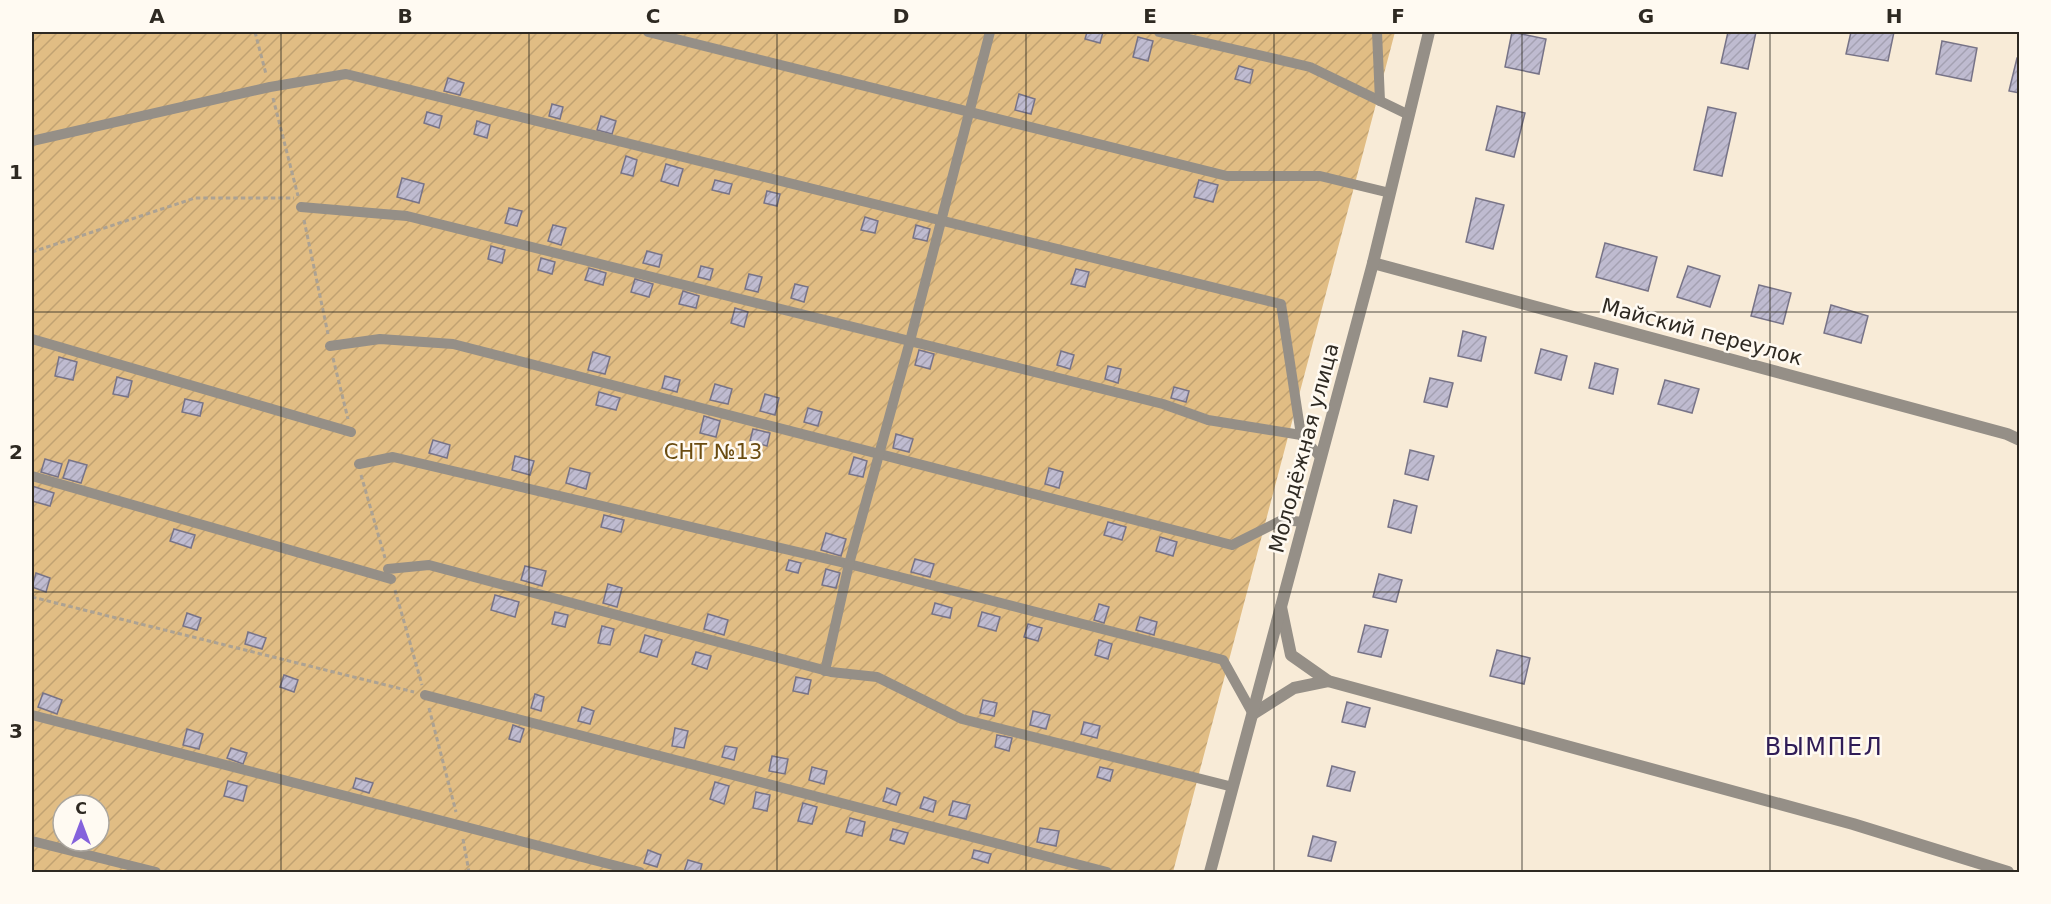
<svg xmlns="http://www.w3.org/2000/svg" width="2051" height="904" font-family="'DejaVu Sans',sans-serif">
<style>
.garden{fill:url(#garden-furrows);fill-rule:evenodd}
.building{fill:url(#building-hatch);stroke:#777387;stroke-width:1.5}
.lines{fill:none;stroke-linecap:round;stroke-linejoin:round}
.path{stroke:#aca293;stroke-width:3;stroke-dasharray:4.5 3;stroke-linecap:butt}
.service{stroke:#958f87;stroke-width:10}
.minor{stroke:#958f87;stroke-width:12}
.tertiary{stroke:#958f87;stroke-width:12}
.grid{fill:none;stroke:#2e2922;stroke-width:1.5;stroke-opacity:0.55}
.labels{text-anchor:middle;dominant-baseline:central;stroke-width:5;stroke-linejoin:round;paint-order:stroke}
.street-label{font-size:21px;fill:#2e2922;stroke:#fffaf2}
.park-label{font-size:21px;fill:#6a4b10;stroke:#fffaf2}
.quarter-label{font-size:24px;letter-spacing:1.5px;fill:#2f1c56;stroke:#fffaf2}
.neatline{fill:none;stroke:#2e2922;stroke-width:2}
.grid-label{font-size:20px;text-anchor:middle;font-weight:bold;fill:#2e2922}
</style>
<defs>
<pattern id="garden-furrows" width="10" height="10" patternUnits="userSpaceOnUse" patternTransform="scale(1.5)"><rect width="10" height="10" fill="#e1bd84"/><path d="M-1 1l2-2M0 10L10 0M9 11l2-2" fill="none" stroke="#c1a272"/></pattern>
<pattern id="building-hatch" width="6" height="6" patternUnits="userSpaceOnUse" patternTransform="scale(1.5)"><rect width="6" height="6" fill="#bfbbd0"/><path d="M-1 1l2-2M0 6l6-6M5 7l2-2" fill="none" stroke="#a4a1b2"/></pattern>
</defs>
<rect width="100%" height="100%" fill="#f8ebd7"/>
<!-- garden -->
<path class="garden" d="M32,32h1363l-222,840h-1141zM63,805h36v36h-36z"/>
<!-- building -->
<g class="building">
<polygon points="1087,32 1103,32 1100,43 1085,39"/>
<polygon points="1512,32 1546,39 1539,74 1505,67"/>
<polygon points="1728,32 1756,32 1748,69 1721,63"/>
<polygon points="1851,32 1894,32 1888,61 1846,54"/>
<polygon points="1138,37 1153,41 1148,61 1133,57"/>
<polygon points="1942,41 1977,48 1971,81 1936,74"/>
<polygon points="2017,58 2020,58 2020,93 2009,91"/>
<polygon points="1239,66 1253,70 1250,83 1235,79"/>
<polygon points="448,78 464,83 460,95 444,91"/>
<polygon points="1019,94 1035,99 1031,114 1015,110"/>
<polygon points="552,104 563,107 560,119 549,116"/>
<polygon points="1497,106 1525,113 1514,157 1486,150"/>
<polygon points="1708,107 1736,113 1722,176 1694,170"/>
<polygon points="427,112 442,116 439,128 424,123"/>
<polygon points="601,116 616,121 612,134 597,130"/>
<polygon points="477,121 490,125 487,138 474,134"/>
<polygon points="626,156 637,160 633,176 621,173"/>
<polygon points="666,164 683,169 678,186 661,181"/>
<polygon points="402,178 424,184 419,203 397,197"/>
<polygon points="715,180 732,184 729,194 712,190"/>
<polygon points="1199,180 1218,185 1213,202 1194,197"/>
<polygon points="767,191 780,194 777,206 764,203"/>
<polygon points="1476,198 1504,205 1493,249 1466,242"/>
<polygon points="509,208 522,211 517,226 505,223"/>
<polygon points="865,217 878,221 875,233 861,230"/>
<polygon points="553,225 566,228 561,245 548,241"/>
<polygon points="916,225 930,229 927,241 913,238"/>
<polygon points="1605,243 1657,257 1648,291 1596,277"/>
<polygon points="491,246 505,250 502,263 488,259"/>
<polygon points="647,251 662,255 659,267 643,263"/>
<polygon points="541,258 555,262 552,274 538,270"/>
<polygon points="701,266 713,269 710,280 698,277"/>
<polygon points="1688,266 1720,276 1710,307 1677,297"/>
<polygon points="589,268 606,273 603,285 585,280"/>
<polygon points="1076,269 1089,272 1085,287 1071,284"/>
<polygon points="749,274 762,277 758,292 745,289"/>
<polygon points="635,279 653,284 649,297 631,292"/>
<polygon points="795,284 808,287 804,302 791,298"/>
<polygon points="1759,285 1791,293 1783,324 1751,316"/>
<polygon points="683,291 699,296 696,308 679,304"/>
<polygon points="1831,305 1868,316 1861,343 1824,333"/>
<polygon points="735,308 748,312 744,327 731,323"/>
<polygon points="1463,331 1486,337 1481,361 1458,356"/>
<polygon points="1541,349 1567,356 1561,380 1535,373"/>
<polygon points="919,350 934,354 930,369 915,365"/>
<polygon points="1061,351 1074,355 1070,369 1057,365"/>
<polygon points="593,352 610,357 605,374 588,370"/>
<polygon points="59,357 77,362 73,380 55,376"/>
<polygon points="1595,363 1618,369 1613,394 1589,388"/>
<polygon points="1108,366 1121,369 1118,383 1105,379"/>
<polygon points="665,376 680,380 677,392 662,388"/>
<polygon points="117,377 132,381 128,397 113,394"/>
<polygon points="1430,378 1453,383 1447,407 1424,402"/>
<polygon points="1665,380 1699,389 1692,413 1658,404"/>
<polygon points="715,384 732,389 728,404 710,400"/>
<polygon points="1174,387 1189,391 1186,402 1171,398"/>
<polygon points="599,392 620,398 616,410 596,405"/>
<polygon points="765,394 779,398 775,415 760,411"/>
<polygon points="185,399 203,403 200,416 182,412"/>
<polygon points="808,408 822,412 818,426 804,422"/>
<polygon points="704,416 720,421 716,437 700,433"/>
<polygon points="753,429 770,433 767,446 750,441"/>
<polygon points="896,434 913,439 909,452 893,448"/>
<polygon points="433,440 450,445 447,458 429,453"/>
<polygon points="1410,450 1434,456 1428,480 1405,474"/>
<polygon points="515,456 534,461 530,475 512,470"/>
<polygon points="854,457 867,461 863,477 849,474"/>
<polygon points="45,459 62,464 58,477 41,472"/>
<polygon points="69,460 87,465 81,483 63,478"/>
<polygon points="570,468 590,473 586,489 566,483"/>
<polygon points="1049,468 1063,472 1059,488 1045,484"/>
<polygon points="32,486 54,493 50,506 32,501"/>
<polygon points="1394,500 1417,506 1411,533 1388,527"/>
<polygon points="604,515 624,520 621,532 601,527"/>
<polygon points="1108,522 1126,527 1122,540 1104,535"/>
<polygon points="174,529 195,535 191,548 170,541"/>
<polygon points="826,533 846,539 841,556 821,550"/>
<polygon points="1160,537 1177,542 1173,556 1156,551"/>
<polygon points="915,559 934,564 930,577 911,572"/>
<polygon points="789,560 801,563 798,573 786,570"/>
<polygon points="525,566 546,571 542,586 521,580"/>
<polygon points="826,569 840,573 836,588 822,585"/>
<polygon points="36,573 50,578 46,592 32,587"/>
<polygon points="1379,574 1402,580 1396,602 1373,597"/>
<polygon points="608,584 622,588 617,607 603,603"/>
<polygon points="495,595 519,602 515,617 491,610"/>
<polygon points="935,603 952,608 950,618 932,614"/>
<polygon points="1099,604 1109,607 1104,623 1094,620"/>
<polygon points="555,612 568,615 565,627 552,624"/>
<polygon points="982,612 1000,617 996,631 978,626"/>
<polygon points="187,613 201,618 197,630 183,626"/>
<polygon points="708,614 728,620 724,635 704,629"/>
<polygon points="1140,617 1157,622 1154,635 1136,630"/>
<polygon points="1028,624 1042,628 1038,641 1024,637"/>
<polygon points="1365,625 1388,630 1381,657 1358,652"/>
<polygon points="602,626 614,629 610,645 598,643"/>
<polygon points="248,632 266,638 262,649 245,644"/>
<polygon points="645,635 662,640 657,657 640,652"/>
<polygon points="1099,640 1112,644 1108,659 1095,655"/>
<polygon points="1497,650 1530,658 1524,684 1490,676"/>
<polygon points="696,652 711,656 707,669 692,664"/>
<polygon points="284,675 298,680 294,692 280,687"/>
<polygon points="796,677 811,680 808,694 793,691"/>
<polygon points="43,693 62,700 57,714 38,707"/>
<polygon points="535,694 544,697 541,711 531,708"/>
<polygon points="983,700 997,703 994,716 980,713"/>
<polygon points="1347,702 1370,708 1365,727 1342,722"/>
<polygon points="582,707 594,711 590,724 578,721"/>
<polygon points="1033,711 1050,715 1046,729 1030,725"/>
<polygon points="1084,722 1100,726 1097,738 1081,734"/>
<polygon points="513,725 524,729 520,742 509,739"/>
<polygon points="675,728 688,731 684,748 672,746"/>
<polygon points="187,729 203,734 199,749 183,745"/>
<polygon points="997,735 1012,738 1009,751 995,747"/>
<polygon points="725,746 737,748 734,760 722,757"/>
<polygon points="231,748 247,753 243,764 227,758"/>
<polygon points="772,756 788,759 785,774 769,771"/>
<polygon points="1332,766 1355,772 1350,791 1327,786"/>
<polygon points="812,767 827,771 824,784 809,780"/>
<polygon points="1100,767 1113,770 1110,781 1097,777"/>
<polygon points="356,778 373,783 369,793 353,788"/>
<polygon points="228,781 247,786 243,801 224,796"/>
<polygon points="715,782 729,786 724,804 710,799"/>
<polygon points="887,788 900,793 896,805 883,801"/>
<polygon points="756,792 770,795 767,811 753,808"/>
<polygon points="924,797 936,801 933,812 920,808"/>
<polygon points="953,801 970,805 966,819 949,815"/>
<polygon points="803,803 817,807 812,824 798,821"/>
<polygon points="850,818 865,822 862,836 846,832"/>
<polygon points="1040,828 1059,831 1056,846 1037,842"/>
<polygon points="893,829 908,833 904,844 890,840"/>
<polygon points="1313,836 1336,842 1331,861 1308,856"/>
<polygon points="648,850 661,855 657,867 644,863"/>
<polygon points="974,850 991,854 988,863 972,858"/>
<polygon points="688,860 702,864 700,872 684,872"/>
</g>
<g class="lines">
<!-- path -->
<g class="path">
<polyline points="255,32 266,74"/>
<polyline points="273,98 298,196"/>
<polyline points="304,220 328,334"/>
<polyline points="32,252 195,198 294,198"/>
<polyline points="333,358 348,419"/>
<polyline points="361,475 385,558"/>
<polyline points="395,590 422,685"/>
<polyline points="32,597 414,692"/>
<polyline points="429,708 456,812"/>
<polyline points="463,839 469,872"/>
</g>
<!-- service -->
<g class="service">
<polyline points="648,32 1227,176 1320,176 1390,193"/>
<polyline points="1159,32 1310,67 1409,115"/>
<polyline points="1377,32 1380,101"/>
<polyline points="32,141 270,87 346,74 1281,304 1301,435 1321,458"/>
<polyline points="301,207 407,216 1163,404 1208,420 1301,435"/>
<polyline points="32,339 351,432"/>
<polyline points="330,346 380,339 453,344 1232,545 1282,520 1304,522"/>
<polyline points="359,464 393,457 849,564 1223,660 1253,714"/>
<polyline points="32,476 391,579"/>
<polyline points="388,569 429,565 831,672 877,677 962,719 1233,787"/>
<polyline points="825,671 849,564 910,341 990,32"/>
<polyline points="425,695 1107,872"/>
<polyline points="32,715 640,872"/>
<polyline points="32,841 156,872"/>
</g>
<!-- minor -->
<g class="minor">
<polyline points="1373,263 2007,434 2020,440"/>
<polyline points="1281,607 1291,655 1328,681 1853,824 2008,872"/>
<polyline points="1253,714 1294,688 1328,681"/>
</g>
<!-- tertiary -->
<polyline class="tertiary" points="1210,872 1373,263 1429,32"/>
</g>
<!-- grid -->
<path class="grid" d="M281,32v840M529,32v840M777,32v840M1026,32v840M1274,32v840M1522,32v840M1770,32v840M32,312h1988M32,592h1988"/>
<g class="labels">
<!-- street labels -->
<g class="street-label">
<text transform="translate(1702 332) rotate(15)">Майский переулок</text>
<text transform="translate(1304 448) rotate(-75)">Молодёжная улица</text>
</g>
<!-- park labels -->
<g class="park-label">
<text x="713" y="452">СНТ №13</text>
</g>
<!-- quarter labels -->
<g class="quarter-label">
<text x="1824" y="747">ВЫМПЕЛ</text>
</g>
</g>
<!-- border -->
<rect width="2051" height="904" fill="none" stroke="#fffaf2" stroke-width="66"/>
<!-- north arrow -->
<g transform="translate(81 823)"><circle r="28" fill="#fffaf2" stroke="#aba69f" stroke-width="1.5"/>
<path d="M0-4.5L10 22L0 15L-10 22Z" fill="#8562dc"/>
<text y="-9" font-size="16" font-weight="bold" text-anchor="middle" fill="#2e2922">С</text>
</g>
<rect x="33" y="33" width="1985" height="838" class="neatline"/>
<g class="grid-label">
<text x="157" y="23">A</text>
<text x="405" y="23">B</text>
<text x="653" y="23">C</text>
<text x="901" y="23">D</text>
<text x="1150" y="23">E</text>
<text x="1398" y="23">F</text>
<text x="1646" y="23">G</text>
<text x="1894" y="23">H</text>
<text x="16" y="179">1</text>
<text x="16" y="459">2</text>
<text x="16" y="738">3</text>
</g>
</svg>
